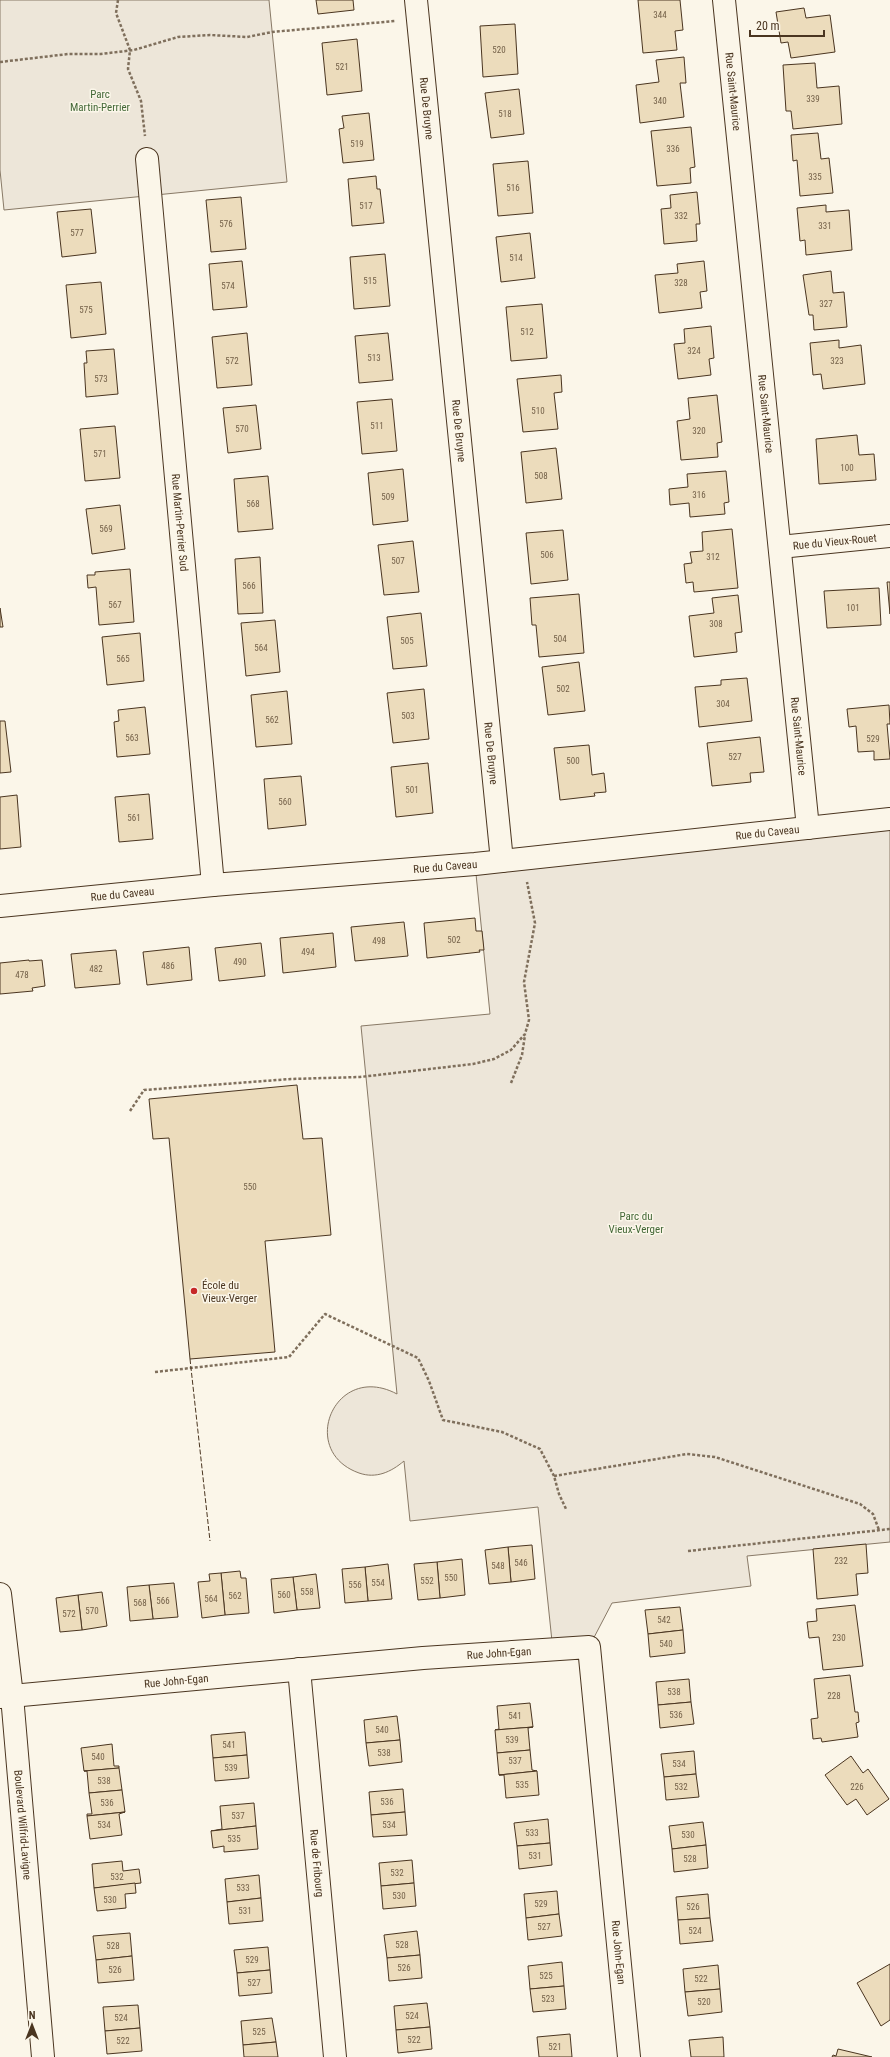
<svg xmlns="http://www.w3.org/2000/svg" width="890" height="2057" font-family="'Roboto Condensed',sans-serif">
<style>
.green{fill:#ede6d9;stroke:#887966}
.building{fill:#ecdcbc;stroke:#4a3520}
.lines{fill:none;stroke-linecap:round;stroke-linejoin:round}
.street-casing{stroke:#4a3520;stroke-width:24}
.secondary-casing{stroke:#4a3520;stroke-width:24}
.path{stroke:#7f6f5c;stroke-width:2.5;stroke-dasharray:3 2;stroke-linecap:butt}
.street{stroke:#fbf6e9;stroke-width:22}
.secondary{stroke:#fbf6e9;stroke-width:22}
.fence{stroke:#4a3520;stroke-width:1;stroke-dasharray:5 2;stroke-linecap:butt}
.poi-dot{fill:#c62828;stroke:#fbf6e9;stroke-width:1.5}
.labels{text-anchor:middle;dominant-baseline:central;stroke-width:3;stroke-linejoin:round;paint-order:stroke}
.number-label{font-size:9px;fill:#725f47}
.street-label{font-size:11px;fill:#4a3520;stroke:#fbf6e9}
.park-label{font-size:11px;fill:#436837;stroke:#fbf6e9}
.poi-label{font-size:11px;fill:#4a3520;stroke:#fbf6e9;text-anchor:start}
</style>
<rect width="100%" height="100%" fill="#fbf6e9"/>
<!-- green -->
<g class="green">
<polygon points="0,0 269,0 287,182 4,210 0,170"/>
<path d="M890,819v723l-143,14 4,30 -139,17 -23,44 -36,4 -15,-144 -128,14 -6,-60c-13,11 -28,18 -45,12 -62,-22 -24,-112 38,-79l-36,-368 129,-12 -15,-150z"/>
</g>
<!-- building -->
<g class="building">
<polygon points="316,0 353,0 354,10 318,14"/>
<polygon points="638,0 680,0 683,30 675,31 677,50 643,53"/>
<polygon points="804,8 806,18 830,15 835,52 791,58 788,42 781,43 776,12"/>
<polygon points="515,24 518,74 483,77 480,26"/>
<polygon points="357,39 362,91 327,95 322,43"/>
<polygon points="684,57 686,83 680,83 684,117 640,123 636,85 659,82 656,60"/>
<polygon points="815,63 817,88 839,86 842,124 793,129 791,111 786,111 783,65"/>
<polygon points="519,89 524,134 491,138 485,93"/>
<polygon points="369,113 374,160 343,163 339,129 344,128 342,116"/>
<polygon points="691,127 695,167 690,168 691,183 657,186 651,131"/>
<polygon points="818,133 821,159 829,158 833,193 800,196 797,160 793,161 791,135"/>
<polygon points="528,161 533,213 498,216 493,164"/>
<polygon points="376,176 377,189 380,189 384,223 352,226 348,179"/>
<polygon points="697,192 700,224 696,224 697,241 664,244 661,209 671,208 670,195"/>
<polygon points="241,197 246,249 211,252 206,200"/>
<polygon points="826,205 826,212 849,210 852,250 806,255 805,240 800,241 797,208"/>
<polygon points="91,209 96,253 62,257 57,212"/>
<polygon points="530,233 535,278 501,282 496,237"/>
<polygon points="385,254 390,306 354,309 350,257"/>
<polygon points="242,261 247,307 213,310 209,264"/>
<polygon points="704,261 707,291 700,292 702,308 659,313 655,275 678,273 677,264"/>
<polygon points="831,271 833,293 844,292 847,327 814,330 813,315 809,315 803,275"/>
<polygon points="101,282 106,334 71,338 66,285"/>
<polygon points="542,304 547,358 511,361 506,307"/>
<polygon points="711,326 714,358 709,359 711,375 678,379 674,344 685,343 684,329"/>
<polygon points="247,333 252,385 217,388 212,337"/>
<polygon points="388,333 393,380 359,383 355,336"/>
<polygon points="839,340 839,348 861,345 865,384 823,389 821,374 813,375 810,343"/>
<polygon points="114,349 118,394 86,397 84,363 87,363 86,351"/>
<polygon points="561,375 562,392 554,393 558,429 523,432 517,379"/>
<polygon points="717,395 722,442 717,443 718,457 681,460 677,421 690,419 688,398"/>
<polygon points="392,399 397,451 362,454 357,402"/>
<polygon points="256,405 261,449 228,453 223,408"/>
<polygon points="115,426 120,478 85,481 80,429"/>
<polygon points="857,435 859,455 874,454 876,480 819,484 816,439"/>
<polygon points="556,448 562,499 526,503 521,452"/>
<polygon points="403,469 408,521 373,525 368,473"/>
<polygon points="726,471 729,502 724,503 725,514 690,517 689,503 670,505 669,489 688,487 687,474"/>
<polygon points="268,476 273,529 238,532 234,479"/>
<polygon points="120,505 125,549 92,554 86,509"/>
<polygon points="732,529 738,588 694,592 693,582 686,583 684,564 692,563 690,552 703,551 702,532"/>
<polygon points="563,530 568,580 531,584 526,533"/>
<polygon points="413,541 419,592 384,595 378,545"/>
<polygon points="260,557 263,613 238,614 235,559"/>
<polygon points="130,569 134,622 99,625 96,587 88,588 87,575 95,575 95,572"/>
<polygon points="887,582 890,582 890,614"/>
<polygon points="879,588 881,625 827,628 824,591"/>
<polygon points="579,594 584,653 539,657 536,625 532,625 530,598"/>
<polygon points="738,595 742,632 735,633 737,652 694,657 689,616 714,613 712,598"/>
<polygon points="0,608 3,627 0,627"/>
<polygon points="421,613 427,666 393,669 387,617"/>
<polygon points="275,620 280,672 246,676 241,623"/>
<polygon points="140,633 144,681 107,685 102,637"/>
<polygon points="579,662 585,711 548,715 542,667"/>
<polygon points="747,678 752,721 699,727 695,687 721,685 721,680"/>
<polygon points="424,689 429,739 393,743 387,693"/>
<polygon points="287,691 292,744 256,747 251,695"/>
<polygon points="889,705 890,724 887,724 890,759 874,760 874,751 858,752 856,726 849,727 847,709"/>
<polygon points="145,707 150,754 117,757 114,722 119,721 118,710"/>
<polygon points="0,721 5,721 11,772 0,773"/>
<polygon points="760,737 764,772 750,773 751,782 712,786 707,743"/>
<polygon points="589,745 592,775 604,773 606,792 594,793 595,796 560,800 554,748"/>
<polygon points="428,763 433,813 396,817 391,767"/>
<polygon points="301,776 306,825 268,829 264,779"/>
<polygon points="149,794 153,839 119,842 115,797"/>
<polygon points="17,795 21,847 0,849 0,797"/>
<polygon points="475,918 476,931 482,931 484,950 479,950 480,952 427,958 424,923"/>
<polygon points="404,922 408,956 355,961 351,927"/>
<polygon points="333,933 336,967 283,973 280,938"/>
<polygon points="261,943 265,976 219,981 215,948"/>
<polygon points="189,947 192,980 147,985 143,952"/>
<polygon points="116,950 120,984 75,988 71,954"/>
<polygon points="29,960 29,961 42,960 45,986 32,988 33,991 0,994 0,963"/>
<polygon points="297,1085 303,1139 322,1138 331,1235 265,1241 275,1352 190,1359 169,1138 153,1139 149,1099"/>
<polygon points="866,1544 868,1573 856,1574 858,1595 817,1599 813,1549"/>
<polygon points="532,1545 535,1579 511,1582 508,1547"/>
<polygon points="508,1547 511,1582 489,1584 485,1550"/>
<polygon points="462,1559 465,1595 440,1598 437,1562"/>
<polygon points="437,1562 440,1598 418,1600 414,1564"/>
<polygon points="388,1564 392,1599 368,1601 365,1567"/>
<polygon points="365,1567 368,1601 345,1603 342,1569"/>
<polygon points="240,1571 241,1578 246,1578 249,1613 225,1615 221,1573"/>
<polygon points="221,1573 225,1615 202,1618 198,1582 210,1581 209,1574"/>
<polygon points="316,1574 320,1608 297,1610 293,1577"/>
<polygon points="293,1577 297,1610 274,1613 271,1579"/>
<polygon points="174,1583 178,1617 153,1619 149,1585"/>
<polygon points="149,1585 153,1619 130,1621 127,1587"/>
<polygon points="102,1592 107,1626 82,1630 78,1595"/>
<polygon points="78,1595 82,1630 60,1632 56,1598"/>
<polygon points="855,1605 863,1666 823,1670 819,1637 809,1638 807,1622 817,1621 816,1609"/>
<polygon points="680,1607 683,1630 648,1634 645,1610"/>
<polygon points="683,1630 685,1653 650,1657 648,1634"/>
<polygon points="850,1675 855,1712 858,1712 859,1722 856,1723 858,1737 822,1742 821,1738 813,1739 811,1719 818,1718 814,1679"/>
<polygon points="689,1679 691,1702 658,1705 656,1682"/>
<polygon points="691,1702 694,1724 660,1728 658,1705"/>
<polygon points="530,1703 533,1727 495,1730 499,1729 497,1706"/>
<polygon points="397,1716 400,1740 366,1743 364,1720"/>
<polygon points="533,1727 528,1728 530,1750 497,1753 495,1730"/>
<polygon points="245,1732 247,1755 213,1758 211,1735"/>
<polygon points="400,1740 402,1762 369,1766 366,1743"/>
<polygon points="112,1744 114,1766 119,1766 119,1768 84,1771 81,1748"/>
<polygon points="530,1750 532,1770 537,1771 499,1775 497,1753"/>
<polygon points="694,1751 696,1774 664,1777 661,1754"/>
<polygon points="247,1755 249,1778 215,1781 213,1758"/>
<polygon points="851,1756 863,1773 868,1769 889,1799 867,1815 856,1799 847,1805 825,1775"/>
<polygon points="119,1768 122,1790 89,1793 87,1771 84,1771"/>
<polygon points="537,1771 539,1795 506,1798 504,1775 499,1775"/>
<polygon points="696,1774 699,1797 666,1800 664,1777"/>
<polygon points="403,1789 405,1812 371,1815 369,1792"/>
<polygon points="122,1790 125,1812 87,1816 87,1814 92,1814 89,1793"/>
<polygon points="254,1803 256,1826 211,1831 222,1829 220,1806"/>
<polygon points="125,1812 119,1814 122,1835 90,1839 87,1816"/>
<polygon points="405,1812 407,1835 373,1837 371,1815"/>
<polygon points="548,1819 550,1843 517,1846 514,1823"/>
<polygon points="703,1822 706,1845 672,1849 669,1826"/>
<polygon points="256,1826 258,1849 224,1852 224,1846 213,1848 211,1831"/>
<polygon points="550,1843 552,1865 519,1869 517,1846"/>
<polygon points="706,1845 708,1868 674,1872 672,1849"/>
<polygon points="412,1860 414,1883 381,1886 379,1863"/>
<polygon points="122,1861 123,1871 139,1869 141,1883 94,1888 92,1864"/>
<polygon points="259,1875 261,1898 227,1902 225,1879"/>
<polygon points="135,1883 136,1893 125,1894 126,1908 97,1911 94,1888"/>
<polygon points="414,1883 416,1906 383,1909 381,1886"/>
<polygon points="557,1891 559,1914 526,1918 524,1894"/>
<polygon points="708,1894 710,1918 678,1920 676,1897"/>
<polygon points="261,1898 263,1921 229,1924 227,1902"/>
<polygon points="559,1914 562,1936 528,1940 526,1918"/>
<polygon points="710,1918 713,1941 680,1944 678,1920"/>
<polygon points="417,1931 420,1955 387,1958 384,1935"/>
<polygon points="130,1933 132,1956 96,1960 93,1936"/>
<polygon points="268,1947 270,1970 237,1973 234,1950"/>
<polygon points="420,1955 422,1978 389,1981 387,1958"/>
<polygon points="132,1956 134,1980 98,1983 96,1960"/>
<polygon points="562,1962 564,1986 530,1989 528,1966"/>
<polygon points="890,1964 890,2020 881,2026 857,1983"/>
<polygon points="718,1965 720,1989 685,1992 683,1969"/>
<polygon points="270,1970 272,1993 239,1996 237,1973"/>
<polygon points="564,1986 566,2009 533,2012 530,1989"/>
<polygon points="720,1989 722,2012 688,2016 685,1992"/>
<polygon points="427,2003 430,2027 396,2030 394,2006"/>
<polygon points="138,2005 140,2028 105,2031 103,2007"/>
<polygon points="272,2018 276,2042 243,2045 241,2021"/>
<polygon points="430,2027 432,2049 398,2053 396,2030"/>
<polygon points="140,2028 142,2051 107,2054 105,2031"/>
<polygon points="570,2034 572,2057 539,2057 537,2037"/>
<polygon points="723,2037 724,2057 691,2057 689,2040"/>
<polygon points="276,2042 278,2057 244,2057 243,2045"/>
<polygon points="838,2049 872,2057 832,2057 833,2055 836,2056"/>
</g>
<g class="lines">
<defs>
<g id="street">
<path id="s1" d="M416,0l86,861"/>
<path id="s2" d="M724,0l84,828"/>
<path id="s3" d="M147,159l66,726"/>
<path id="s4" d="M780,547l110,-11"/>
<path id="s5" d="M0,906l213,-21 262,-21 415,-45"/>
<path id="s6" d="M299,1669l36,388"/>
<path id="s7" d="M0,1697l423,-39 166,-11 40,410"/>
</g>
<g id="secondary">
<path id="s8" d="M0,1594l12,102 31,361"/>
</g>
</defs>
<!-- street casing -->
<use href="#street" class="street-casing"/>
<!-- secondary casing -->
<use href="#secondary" class="secondary-casing"/>
<!-- path -->
<g class="path">
<polyline points="118,0 116,13 130,50 128,69 141,101 145,136"/>
<polyline points="0,62 68,54 101,54 134,50 178,37 210,35 247,37 272,32 395,21"/>
<polyline points="511,1083 522,1055 525,1035"/>
<polyline points="130,1111 144,1090 291,1079 360,1077 473,1064 494,1059 511,1050 525,1034 529,1020 524,982 535,923 527,882"/>
<polyline points="155,1372 289,1357 325,1314 418,1358 429,1381 443,1420 502,1432 540,1449 554,1476 559,1494 566,1509"/>
<polyline points="554,1476 687,1454 715,1457 860,1504 873,1514 879,1530"/>
<polyline points="688,1551 890,1529"/>
</g>
<!-- street -->
<use href="#street" class="street"/>
<!-- secondary -->
<use href="#secondary" class="secondary"/>
<!-- fence -->
<polyline class="fence" points="190,1359 210,1541"/>
</g>
<!-- markers -->
<circle class="poi-dot" cx="194" cy="1291" r="4"/>
<g class="labels">
<!-- number labels -->
<g class="number-label">
<text x="660" y="15">344</text>
<text x="499" y="50">520</text>
<text x="342" y="67">521</text>
<text x="813" y="99">339</text>
<text x="660" y="101">340</text>
<text x="505" y="114">518</text>
<text x="357" y="144">519</text>
<text x="673" y="149">336</text>
<text x="815" y="177">335</text>
<text x="513" y="188">516</text>
<text x="366" y="206">517</text>
<text x="681" y="216">332</text>
<text x="226" y="224">576</text>
<text x="825" y="226">331</text>
<text x="77" y="233">577</text>
<text x="516" y="258">514</text>
<text x="370" y="281">515</text>
<text x="681" y="283">328</text>
<text x="228" y="286">574</text>
<text x="826" y="304">327</text>
<text x="86" y="310">575</text>
<text x="527" y="332">512</text>
<text x="694" y="351">324</text>
<text x="374" y="358">513</text>
<text x="232" y="361">572</text>
<text x="837" y="361">323</text>
<text x="101" y="379">573</text>
<text x="538" y="411">510</text>
<text x="377" y="426">511</text>
<text x="242" y="429">570</text>
<text x="699" y="431">320</text>
<text x="100" y="454">571</text>
<text x="847" y="468">100</text>
<text x="541" y="476">508</text>
<text x="699" y="495">316</text>
<text x="388" y="497">509</text>
<text x="253" y="504">568</text>
<text x="106" y="529">569</text>
<text x="547" y="555">506</text>
<text x="713" y="557">312</text>
<text x="398" y="561">507</text>
<text x="249" y="586">566</text>
<text x="115" y="605">567</text>
<text x="853" y="608">101</text>
<text x="716" y="624">308</text>
<text x="560" y="639">504</text>
<text x="407" y="641">505</text>
<text x="261" y="648">564</text>
<text x="123" y="659">565</text>
<text x="563" y="689">502</text>
<text x="723" y="704">304</text>
<text x="408" y="716">503</text>
<text x="272" y="720">562</text>
<text x="132" y="738">563</text>
<text x="873" y="739">529</text>
<text x="735" y="757">527</text>
<text x="573" y="761">500</text>
<text x="412" y="790">501</text>
<text x="285" y="802">560</text>
<text x="134" y="818">561</text>
<text x="454" y="940">502</text>
<text x="379" y="941">498</text>
<text x="308" y="952">494</text>
<text x="240" y="962">490</text>
<text x="168" y="966">486</text>
<text x="96" y="969">482</text>
<text x="22" y="975">478</text>
<text x="250" y="1187">550</text>
<text x="841" y="1561">232</text>
<text x="521" y="1563">546</text>
<text x="498" y="1566">548</text>
<text x="451" y="1578">550</text>
<text x="427" y="1581">552</text>
<text x="378" y="1583">554</text>
<text x="355" y="1585">556</text>
<text x="307" y="1592">558</text>
<text x="284" y="1595">560</text>
<text x="235" y="1596">562</text>
<text x="211" y="1599">564</text>
<text x="163" y="1601">566</text>
<text x="140" y="1603">568</text>
<text x="92" y="1611">570</text>
<text x="69" y="1614">572</text>
<text x="664" y="1620">542</text>
<text x="839" y="1638">230</text>
<text x="666" y="1644">540</text>
<text x="674" y="1692">538</text>
<text x="834" y="1696">228</text>
<text x="676" y="1715">536</text>
<text x="515" y="1716">541</text>
<text x="382" y="1730">540</text>
<text x="512" y="1740">539</text>
<text x="229" y="1745">541</text>
<text x="384" y="1753">538</text>
<text x="98" y="1757">540</text>
<text x="515" y="1761">537</text>
<text x="679" y="1764">534</text>
<text x="231" y="1768">539</text>
<text x="104" y="1781">538</text>
<text x="522" y="1785">535</text>
<text x="681" y="1787">532</text>
<text x="857" y="1787">226</text>
<text x="387" y="1802">536</text>
<text x="107" y="1803">536</text>
<text x="238" y="1816">537</text>
<text x="104" y="1825">534</text>
<text x="389" y="1825">534</text>
<text x="532" y="1833">533</text>
<text x="688" y="1835">530</text>
<text x="234" y="1839">535</text>
<text x="535" y="1856">531</text>
<text x="690" y="1859">528</text>
<text x="397" y="1873">532</text>
<text x="117" y="1877">532</text>
<text x="243" y="1888">533</text>
<text x="399" y="1896">530</text>
<text x="110" y="1900">530</text>
<text x="541" y="1904">529</text>
<text x="693" y="1907">526</text>
<text x="245" y="1911">531</text>
<text x="544" y="1927">527</text>
<text x="695" y="1931">524</text>
<text x="402" y="1945">528</text>
<text x="113" y="1946">528</text>
<text x="252" y="1960">529</text>
<text x="404" y="1968">526</text>
<text x="115" y="1970">526</text>
<text x="546" y="1976">525</text>
<text x="701" y="1979">522</text>
<text x="254" y="1983">527</text>
<text x="548" y="1999">523</text>
<text x="704" y="2002">520</text>
<text x="412" y="2016">524</text>
<text x="121" y="2018">524</text>
<text x="259" y="2032">525</text>
<text x="414" y="2040">522</text>
<text x="123" y="2041">522</text>
<text x="555" y="2047">521</text>
</g>
<!-- street labels -->
<g class="street-label">
<text stroke="none"><textPath href="#s2" startOffset="92">Rue Saint-Maurice</textPath></text>
<text stroke="none"><textPath href="#s1" startOffset="109">Rue De Bruyne</textPath></text>
<text stroke="none"><textPath href="#s2" startOffset="416">Rue Saint-Maurice</textPath></text>
<text stroke="none"><textPath href="#s1" startOffset="433">Rue De Bruyne</textPath></text>
<text stroke="none"><textPath href="#s3" startOffset="365">Rue Martin-Perrier Sud</textPath></text>
<text stroke="none"><textPath href="#s4" startOffset="55">Rue du Vieux-Rouet</textPath></text>
<text stroke="none"><textPath href="#s2" startOffset="740">Rue Saint-Maurice</textPath></text>
<text stroke="none"><textPath href="#s1" startOffset="757">Rue De Bruyne</textPath></text>
<text stroke="none"><textPath href="#s5" startOffset="771">Rue du Caveau</textPath></text>
<text stroke="none"><textPath href="#s5" startOffset="447">Rue du Caveau</textPath></text>
<text stroke="none"><textPath href="#s5" startOffset="123">Rue du Caveau</textPath></text>
<text stroke="none"><textPath href="#s7" startOffset="501">Rue John-Egan</textPath></text>
<text stroke="none"><textPath href="#s7" startOffset="177">Rue John-Egan</textPath></text>
<text stroke="none"><textPath href="#s8" startOffset="232">Boulevard Wilfrid-Lavigne</textPath></text>
<text stroke="none"><textPath href="#s6" startOffset="195">Rue de Fribourg</textPath></text>
<text stroke="none"><textPath href="#s7" startOffset="898">Rue John-Egan</textPath></text>
</g>
<!-- park labels -->
<g class="park-label">
<text x="100" y="94">Parc<tspan x="100" dy="13">Martin-Perrier</tspan></text>
<text x="636" y="1216">Parc du<tspan x="636" dy="13">Vieux-Verger</tspan></text>
</g>
<!-- poi labels -->
<g class="poi-label">
<text x="202" y="1285">École du<tspan x="202" dy="13">Vieux-Verger</tspan></text>
</g>
</g>
<!-- north arrow -->
<g transform="translate(32 2025)" stroke="#fbf6e9" stroke-width="3" paint-order="stroke">
<path d="M0-3L7 15L0 10L-7 15Z" fill="#4a3520"/>
<text y="-6" font-size="11" font-weight="bold" text-anchor="middle" fill="#4a3520">N</text>
</g>
<!-- scale -->
<path d="M750 30v6h74v-6" fill="none" stroke="#4a3520" stroke-width="2"/>
<text x="756" y="30" font-size="12" fill="#4a3520" stroke="#fbf6e9" stroke-width="3" paint-order="stroke">20 m</text>
</svg>
